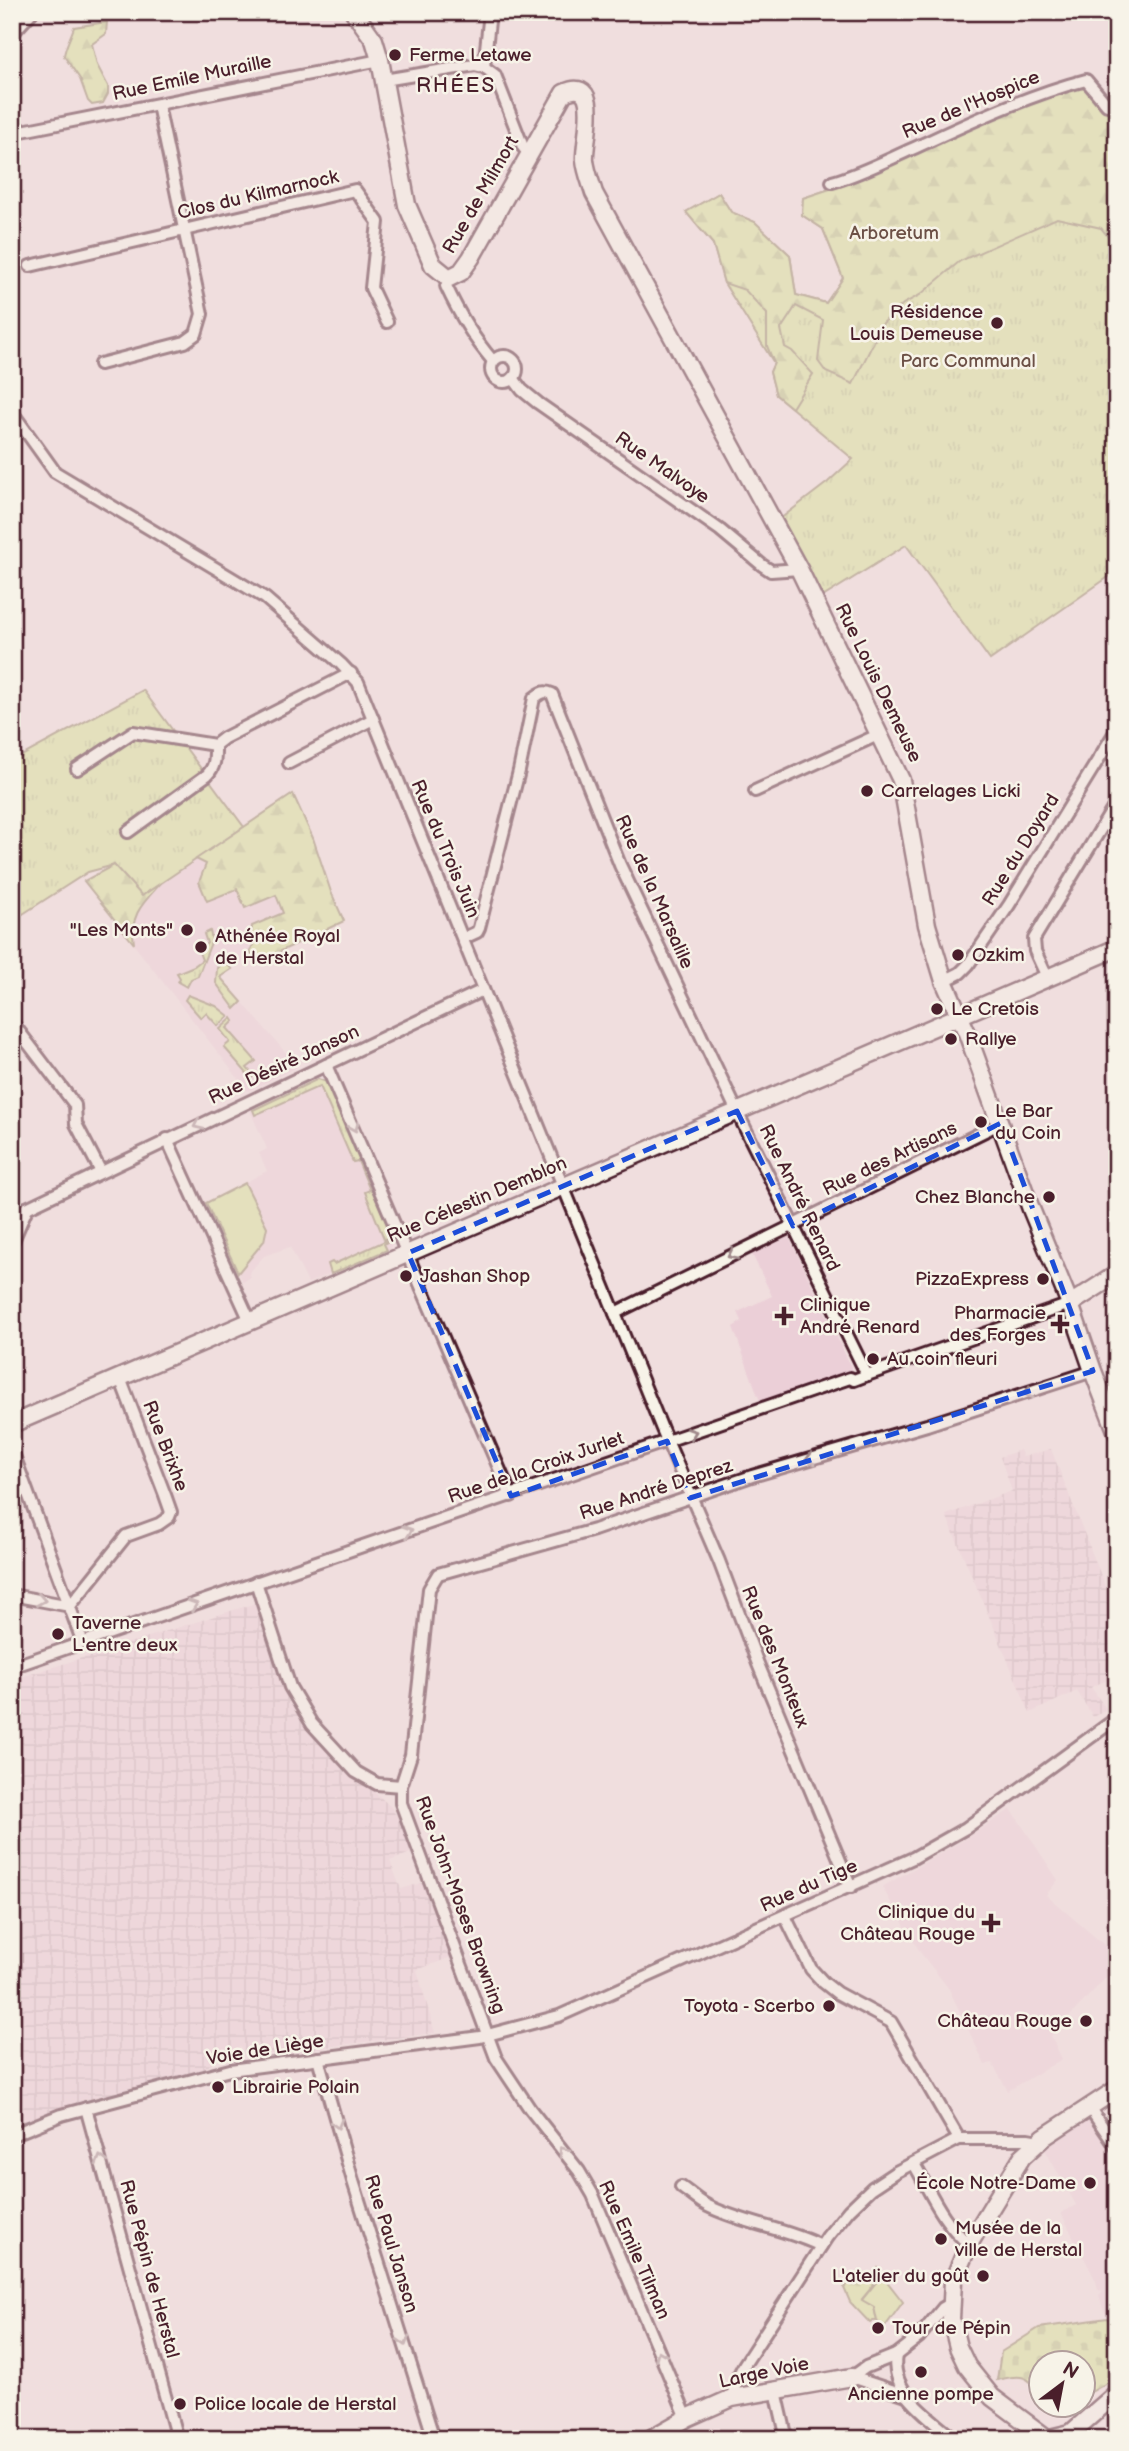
<svg xmlns="http://www.w3.org/2000/svg" width="1129" height="2451" font-family="'Balsamiq Sans',sans-serif">
<style>
.built{fill:#ebcfd7}
.industrial{fill:url(#industrial-grid)}
.grass{fill:url(#grass-tufts);stroke:#8f8060;stroke-width:2}
.forest{fill:url(#forest-firs);stroke:#8f8060;stroke-width:2}
.cemetery{fill:url(#cemetery-stones);stroke:#8f8060;stroke-width:2}
.garden{fill:#d4e295;stroke:#8f8060;stroke-width:2}
.lines{fill:none;stroke-linecap:round;stroke-linejoin:round}
.street-casing{stroke:#4a1f2b;stroke-width:16}
.secondary-casing{stroke:#4a1f2b;stroke-width:21}
.street{stroke:#f7f3e8;stroke-width:10}
.secondary{stroke:#f7f3e8;stroke-width:16}
.oneway{stroke:#a0898a}
.marked{fill:none;stroke:#1d4ed8;stroke-width:5;stroke-dasharray:14 9;stroke-linejoin:round}
.poi-dot{fill:#4a1f2b;stroke:#f7f3e8;stroke-width:2.5}
.labels{text-anchor:middle;dominant-baseline:central;stroke-width:5;stroke-linejoin:round;paint-order:stroke}
.poi-label{font-size:19px;fill:#4a1f2b;stroke:#f7f3e8;text-anchor:start}
.street-label{font-size:19px;fill:#4a1f2b;stroke:#f7f3e8}
.park-label{font-size:19px;fill:#6c5046;stroke:#f7f3e8}
.neighbourhood-label{font-size:21px;letter-spacing:2px;fill:#4a1f2b;stroke:#f7f3e8}
</style>
<defs>
<pattern id="industrial-grid" width="8" height="8" patternUnits="userSpaceOnUse" patternTransform="scale(1.75)"><rect width="8" height="8" fill="#ebcfd7"/><path d="M0 4h8M4 0v8" fill="none" stroke="#cbb1b9"/></pattern>
<pattern id="grass-tufts" width="24" height="20" patternUnits="userSpaceOnUse" patternTransform="scale(1.75)"><rect width="24" height="20" fill="#d4e295"/><path d="M3 7l-1-3M5 7V3M7 7l1-3M15 17l-1-3M17 17v-4M19 17l1-3" fill="none" stroke="#b8c181"/></pattern>
<pattern id="forest-firs" width="22" height="20" patternUnits="userSpaceOnUse" patternTransform="scale(1.75)"><rect width="22" height="20" fill="#d4e295"/><path d="M5 1l3.5 6h-7zM16 11l3.5 6h-7z" fill="#b8c181"/></pattern>
<pattern id="cemetery-stones" width="16" height="16" patternUnits="userSpaceOnUse" patternTransform="scale(1.75)"><rect width="16" height="16" fill="#d4e295"/><path d="M2 7V4a2 2 0 0 1 4 0v3zM10 15v-3a2 2 0 0 1 4 0v3z" fill="#b8c181"/></pattern>
</defs>
<rect width="100%" height="100%" fill="#f0dede"/>
<filter id="ink" filterUnits="userSpaceOnUse"><feTurbulence type="fractalNoise" baseFrequency=".0143" numOctaves="2"/><feDisplacementMap in="SourceGraphic" scale="14" xChannelSelector="R" yChannelSelector="G"/><feConvolveMatrix kernelMatrix="1 2 1 2 8 2 1 2 1" color-interpolation-filters="sRGB"/></filter>
<g filter="url(#ink)">
<!-- built -->
<g class="built">
<polygon points="293,794 313,838 331,892 344,921 274,943 220,976 298,1067 248,1091 84,881 114,865 196,859"/>
<polygon points="318,1079 327,1082 394,1239 390,1249 308,1283 290,1247 264,1256 249,1273 251,1277 243,1282 206,1203 267,1171 259,1153 267,1149 250,1111"/>
<polygon points="789,1237 853,1371 761,1404 733,1327 742,1321 738,1312 772,1296 752,1254"/>
<polygon points="1011,1809 1058,1880 1046,1895 1117,1956 1117,1966 1051,2036 1062,2059 1008,2091 992,2063 985,2065 949,1989 920,1952 882,1887 965,1839"/>
<polygon points="1090,2118 1117,2160 1117,2332 1103,2309 1099,2295 1104,2291 1098,2290 1096,2281 1061,2213 1076,2205 1044,2148"/>
</g>
<!-- industrial -->
<g class="industrial">
<polygon points="1051,1449 1117,1616 1117,1640 1109,1645 1117,1664 1117,1676 1091,1687 1106,1709 1093,1717 1077,1691 1030,1713 946,1515 1012,1491 1000,1457 1020,1450 1023,1457"/>
<polygon points="259,1602 287,1698 308,1731 391,1807 403,1826 413,1852 390,1861 401,1889 425,1882 454,1956 417,1970 435,2033 257,2056 242,2050 240,2047 232,2053 218,2057 217,2060 204,2069 36,2117 12,2128 12,1680"/>
</g>
<!-- grass -->
<g class="grass">
<polygon points="1117,109 1117,571 990,660 906,545 821,598 780,519 828,482 853,459 776,395 770,372 774,363 724,283 713,244 686,212 719,193 731,212 755,222 790,255 796,295 826,303 843,278 823,229 802,215 803,198 836,187 962,130"/>
<polygon points="143,690 244,827 142,896 114,865 88,872 12,921 12,761"/>
<polygon points="210,931 212,940 198,976 191,979 187,987 178,982 180,978 177,973 194,966 202,960 199,952 207,943 204,934"/>
<polygon points="223,961 232,969 220,977 242,1002 235,1009 216,983 217,968"/>
<polygon points="188,995 216,1006 229,1016 218,1026 206,1013 201,1018 185,1000"/>
<polygon points="232,1018 234,1021 227,1028 256,1061 247,1068 254,1076 251,1078 224,1047 230,1042 220,1029"/>
<polygon points="318,1079 327,1082 392,1236 385,1239 387,1242 384,1244 387,1250 331,1274 328,1264 332,1262 334,1264 385,1241 365,1192 370,1190 358,1161 353,1162 320,1086 255,1115 253,1110"/>
</g>
<!-- forest -->
<g class="forest">
<path d="M107,22l-1,12 -14,10 5,21 11,21v8l-5,9 -11,2 -4,-4 -8,-22 -16,-23c1,-10 7,-19 10,-29z"/>
<polygon points="1073,86 1088,90 1117,109 1117,248 1101,228 1057,218 960,261 920,295 903,304 883,323 853,384 826,372 818,361 823,320 796,306 781,329 785,347 792,351 813,374 792,408 776,395 770,372 774,363 767,346 767,314 745,290 724,283 713,244 686,212 719,193 731,212 755,222 790,255 796,295 826,303 843,278 823,229 802,215 803,198 836,187 962,130"/>
<polygon points="293,794 313,838 331,892 344,921 256,963 250,952 254,942 251,935 252,926 283,913 276,895 245,908 237,889 207,901 199,882 206,864 196,859"/>
<path d="M114,865l28,31 19,-13c-18,20 -32,32 -27,61l-50,-63z"/>
<polygon points="878,2268 882,2275 862,2299 874,2307 877,2321 873,2321 870,2323 850,2302 844,2288 861,2272 870,2278"/>
</g>
<!-- cemetery -->
<path class="cemetery" d="M1107,2318l10,14v45l-33,19v-32h-42l-1,31c-14,-22 -20,-20 -44,-15l4,-28 38,-24z"/>
<!-- garden -->
<g class="garden">
<polygon points="245,1183 267,1227 264,1241 238,1273 206,1203"/>
<polygon points="882,2275 903,2302 884,2328 877,2321 874,2307 862,2300"/>
</g>
<g class="lines">
<defs>
<g id="street">
<polyline points="12,34 32,12"/>
<polyline points="484,67 490,12"/>
<polyline points="384,80 475,65 484,67 495,75 523,147 529,154"/>
<polyline points="12,133 380,60"/>
<path d="M832,182c28,-8 53,-21 80,-33 55,-25 115,-54 174,-69l21,25h10"/>
<polyline points="30,266 355,190 378,222 371,288 387,322"/>
<path d="M446,286c13,28 27,52 47,75"/>
<circle cx="504" cy="369" r="13"/>
<polyline points="100,364 185,342 196,334 202,314 158,105"/>
<polyline points="513,378 522,390 538,403 720,530 762,565 771,571 799,569"/>
<polyline points="12,412 55,472 265,598 341,664 358,682 662,1429 719,1561 758,1664 851,1887"/>
<polyline points="289,763 373,719"/>
<polyline points="77,769 133,732 215,745 224,738 351,673"/>
<polyline points="755,791 880,734"/>
<path d="M128,832l79,-57c9,-9 8,-18 8,-30"/>
<path d="M464,938l13,-6 2,-4 40,-157 15,-73c7,-5 10,-8 18,-4l68,171 123,259 124,251"/>
<polyline points="1047,977 1035,951 1034,939 1117,802"/>
<polyline points="944,981 960,973 968,965 1009,905 1117,729"/>
<polyline points="12,1022 75,1105 76,1124 101,1172"/>
<polyline points="326,1065 511,1496"/>
<polyline points="167,1139 250,1321"/>
<polyline points="12,1215 483,990"/>
<polyline points="12,1243 27,1208"/>
<polyline points="615,1313 1001,1123"/>
<polyline points="12,1450 83,1643"/>
<polyline points="256,1582 290,1687 312,1724 356,1772 377,1784 401,1786"/>
<polyline points="12,1595 70,1606 126,1536 159,1524 169,1517 171,1512 165,1495 120,1378"/>
<polyline points="12,1667 812,1391 850,1378 854,1380 867,1375 1070,1304"/>
<polyline points="785,1916 811,1969 823,1982 837,1993 891,2022 959,2139"/>
<polyline points="318,2058 353,2181 434,2439"/>
<polyline points="1089,2107 1117,2148"/>
<polyline points="86,2108 177,2439"/>
<polyline points="12,2135 61,2115 230,2070 480,2037 559,2016 913,1858 966,1828 1117,1718"/>
<path d="M914,2164c16,27 29,60 55,80"/>
<path d="M681,2187c9,6 17,14 27,19 36,18 77,22 113,40"/>
<path d="M896,2355c-7,37 34,62 59,84"/>
<polyline points="776,2391 787,2439"/>
<polyline points="909,2396 852,2377 866,2367 896,2355 919,2337 943,2308 950,2304"/>
<polyline points="732,2398 737,2378 744,2365 827,2237 849,2210 872,2188 896,2172 959,2139 1028,2139 1039,2141"/>
<polyline points="687,2418 593,2195 579,2171 530,2109 496,2058 401,1803 401,1786 411,1755 429,1589 438,1574 594,1530 752,1476 927,1425 1093,1371"/>
</g>
<g id="secondary">
<path d="M354,12l20,28 6,20 27,145 26,60 16,13 12,-6 10,-14 93,-165c40,-19 19,51 21,67 1,11 6,23 9,33l205,376 102,211 26,145 17,56 23,52 64,176 39,95 23,67 24,62"/>
<polyline points="1070,1304 1117,1274"/>
<polyline points="12,1424 1117,948"/>
<polyline points="1044,2436 992,2397 967,2366 958,2347 951,2319 953,2281 969,2244 1022,2157 1044,2137 1117,2089"/>
<polyline points="1050,2438 1071,2433 1117,2393"/>
<polyline points="650,2439 687,2418 732,2398 852,2377"/>
</g>
</defs>
<!-- street casing -->
<use href="#street" class="street-casing"/>
<!-- secondary casing -->
<use href="#secondary" class="secondary-casing"/>
<!-- street -->
<use href="#street" class="street"/>
<!-- secondary -->
<use href="#secondary" class="secondary"/>
</g>
<!-- one-way arrows -->
<defs><path id="oneway-chevron" d="M-2-3.5L2.5 0L-2 3.5" fill="none" stroke-width="1.6" stroke-linecap="round" stroke-linejoin="round" transform="scale(1.75)"/></defs>
<g class="oneway">
<use href="#oneway-chevron" transform="translate(198 1125) rotate(155)"/>
<use href="#oneway-chevron" transform="translate(354 1127) rotate(67)"/>
<use href="#oneway-chevron" transform="translate(732 1255) rotate(154)"/>
<use href="#oneway-chevron" transform="translate(1028 1393) rotate(162)"/>
<use href="#oneway-chevron" transform="translate(484 1433) rotate(-113)"/>
<use href="#oneway-chevron" transform="translate(692 1433) rotate(-19)"/>
<use href="#oneway-chevron" transform="translate(810 1459) rotate(164)"/>
<use href="#oneway-chevron" transform="translate(408 1531) rotate(-19)"/>
<use href="#oneway-chevron" transform="translate(41 1600) rotate(10)"/>
<use href="#oneway-chevron" transform="translate(193 1605) rotate(-19)"/>
<use href="#oneway-chevron" transform="translate(337 2124) rotate(74)"/>
<use href="#oneway-chevron" transform="translate(563 2151) rotate(-128)"/>
<use href="#oneway-chevron" transform="translate(101 2160) rotate(-106)"/>
<use href="#oneway-chevron" transform="translate(404 2341) rotate(73)"/>
<use href="#oneway-chevron" transform="translate(660 2355) rotate(-113)"/>
</g>
</g>
<!-- marked area -->
<path d="M0 0H1129V2451H0ZM737,1111l56,115 208,-103 92,248 -403,127 -23,-57 -156,55 -103,-243z" fill="#f0dede" fill-opacity=".55" fill-rule="evenodd"/>
<path class="marked" d="M737,1111l56,115 208,-103 92,248 -403,127 -23,-57 -156,55 -103,-243z"/>
<!-- markers -->
<g class="poi-dot">
<circle cx="395" cy="55" r="7"/>
<circle cx="997" cy="323" r="7"/>
<circle cx="867" cy="791" r="7"/>
<circle cx="187" cy="930" r="7"/>
<circle cx="201" cy="947" r="7"/>
<circle cx="958" cy="955" r="7"/>
<circle cx="937" cy="1009" r="7"/>
<circle cx="951" cy="1039" r="7"/>
<circle cx="981" cy="1122" r="7"/>
<circle cx="1049" cy="1197" r="7"/>
<circle cx="406" cy="1276" r="7"/>
<circle cx="1043" cy="1279" r="7"/>
<path d="M780.5 1305.5h7v7h7v7h-7v7h-7v-7h-7v-7h7z"/>
<path d="M1056.5 1313.5h7v7h7v7h-7v7h-7v-7h-7v-7h7z"/>
<circle cx="873" cy="1359" r="7"/>
<circle cx="58" cy="1634" r="7"/>
<path d="M987.5 1912.5h7v7h7v7h-7v7h-7v-7h-7v-7h7z"/>
<circle cx="829" cy="2006" r="7"/>
<circle cx="1086" cy="2021" r="7"/>
<circle cx="218" cy="2087" r="7"/>
<circle cx="1090" cy="2183" r="7"/>
<circle cx="941" cy="2239" r="7"/>
<circle cx="983" cy="2276" r="7"/>
<circle cx="878" cy="2328" r="7"/>
<circle cx="921" cy="2372" r="7"/>
<circle cx="180" cy="2404" r="7"/>
</g>
<g class="labels">
<!-- poi labels -->
<g class="poi-label">
<text x="409" y="55">Ferme Letawe</text>
<text x="983" y="312" text-anchor="end">Résidence<tspan x="983" dy="22">Louis Demeuse</tspan></text>
<text x="881" y="791">Carrelages Licki</text>
<text x="173" y="930" text-anchor="end">"Les Monts"</text>
<text x="215" y="936">Athénée Royal<tspan x="215" dy="22">de Herstal</tspan></text>
<text x="972" y="955">Ozkim</text>
<text x="951" y="1009">Le Cretois</text>
<text x="965" y="1039">Rallye</text>
<text x="995" y="1111">Le Bar<tspan x="995" dy="22">du Coin</tspan></text>
<text x="1035" y="1197" text-anchor="end">Chez Blanche</text>
<text x="420" y="1276">Jashan Shop</text>
<text x="1029" y="1279" text-anchor="end">PizzaExpress</text>
<text x="800" y="1305">Clinique<tspan x="800" dy="22">André Renard</tspan></text>
<text x="1046" y="1313" text-anchor="end">Pharmacie<tspan x="1046" dy="22">des Forges</tspan></text>
<text x="887" y="1359">Au coin fleuri</text>
<text x="72" y="1623">Taverne<tspan x="72" dy="22">L'entre deux</tspan></text>
<text x="975" y="1912" text-anchor="end">Clinique du<tspan x="975" dy="22">Château Rouge</tspan></text>
<text x="815" y="2006" text-anchor="end">Toyota - Scerbo</text>
<text x="1072" y="2021" text-anchor="end">Château Rouge</text>
<text x="232" y="2087">Librairie Polain</text>
<text x="1076" y="2183" text-anchor="end">École Notre-Dame</text>
<text x="955" y="2228">Musée de la<tspan x="955" dy="22">ville de Herstal</tspan></text>
<text x="969" y="2276" text-anchor="end">L'atelier du goût</text>
<text x="892" y="2328">Tour de Pépin</text>
<text x="921" y="2394" text-anchor="middle">Ancienne pompe</text>
<text x="194" y="2404">Police locale de Herstal</text>
</g>
<!-- street labels -->
<g class="street-label">
<text transform="translate(192 78) rotate(-12)">Rue Emile Muraille</text>
<text transform="translate(971 105) rotate(-23)">Rue de l'Hospice</text>
<text transform="translate(258 195) rotate(-13)">Clos du Kilmarnock</text>
<text transform="translate(481 195) rotate(-60)">Rue de Milmort</text>
<text transform="translate(662 468) rotate(35)">Rue Malvoye</text>
<text transform="translate(878 683) rotate(64)">Rue Louis Demeuse</text>
<text transform="translate(445 849) rotate(67)">Rue du Trois Juin</text>
<text transform="translate(1021 850) rotate(-58)">Rue du Doyard</text>
<text transform="translate(654 892) rotate(66)">Rue de la Marsalile</text>
<text transform="translate(284 1065) rotate(-25)">Rue Désiré Janson</text>
<text transform="translate(890 1159) rotate(-26)">Rue des Artisans</text>
<text transform="translate(799 1198) rotate(64)">Rue André Renard</text>
<text transform="translate(477 1200) rotate(-23)">Rue Célestin Demblon</text>
<text transform="translate(165 1446) rotate(69)">Rue Brixhe</text>
<text transform="translate(536 1468) rotate(-19)">Rue de la Croix Jurlet</text>
<text transform="translate(656 1490) rotate(-18)">Rue André Deprez</text>
<text transform="translate(775 1657) rotate(68)">Rue des Monteux</text>
<text transform="translate(809 1886) rotate(-24)">Rue du Tige</text>
<text transform="translate(460 1905) rotate(70)">Rue John-Moses Browning</text>
<text transform="translate(265 2050) rotate(-9)">Voie de Liège</text>
<text transform="translate(391 2244) rotate(73)">Rue Paul Janson</text>
<text transform="translate(634 2250) rotate(66)">Rue Emile Tilman</text>
<text transform="translate(149 2269) rotate(75)">Rue Pépin de Herstal</text>
<text transform="translate(764 2373) rotate(-12)">Large Voie</text>
</g>
<!-- park labels -->
<g class="park-label">
<text x="894" y="233">Arboretum</text>
<text x="968" y="361">Parc Communal</text>
</g>
<!-- neighbourhood labels -->
<g class="neighbourhood-label">
<text x="456" y="85">RHÉES</text>
</g>
</g>
<!-- margin -->
<rect width="1129" height="2451" fill="none" stroke="#f7f3e8" stroke-width="42"/>
<rect x="21" y="21" width="1087" height="2409" fill="none" stroke="#4a1f2b" stroke-width="2.5" filter="url(#ink)"/>
<!-- north arrow -->
<g transform="translate(1062 2384) rotate(32)"><circle r="33" fill="#f7f3e8" stroke="#b29e9c" stroke-width="2"/>
<path d="M0-5L12 26L0 18L-12 26Z" fill="#4a1f2b"/>
<text y="-10" font-size="19" font-weight="bold" text-anchor="middle" fill="#4a1f2b">N</text>
</g>
</svg>
